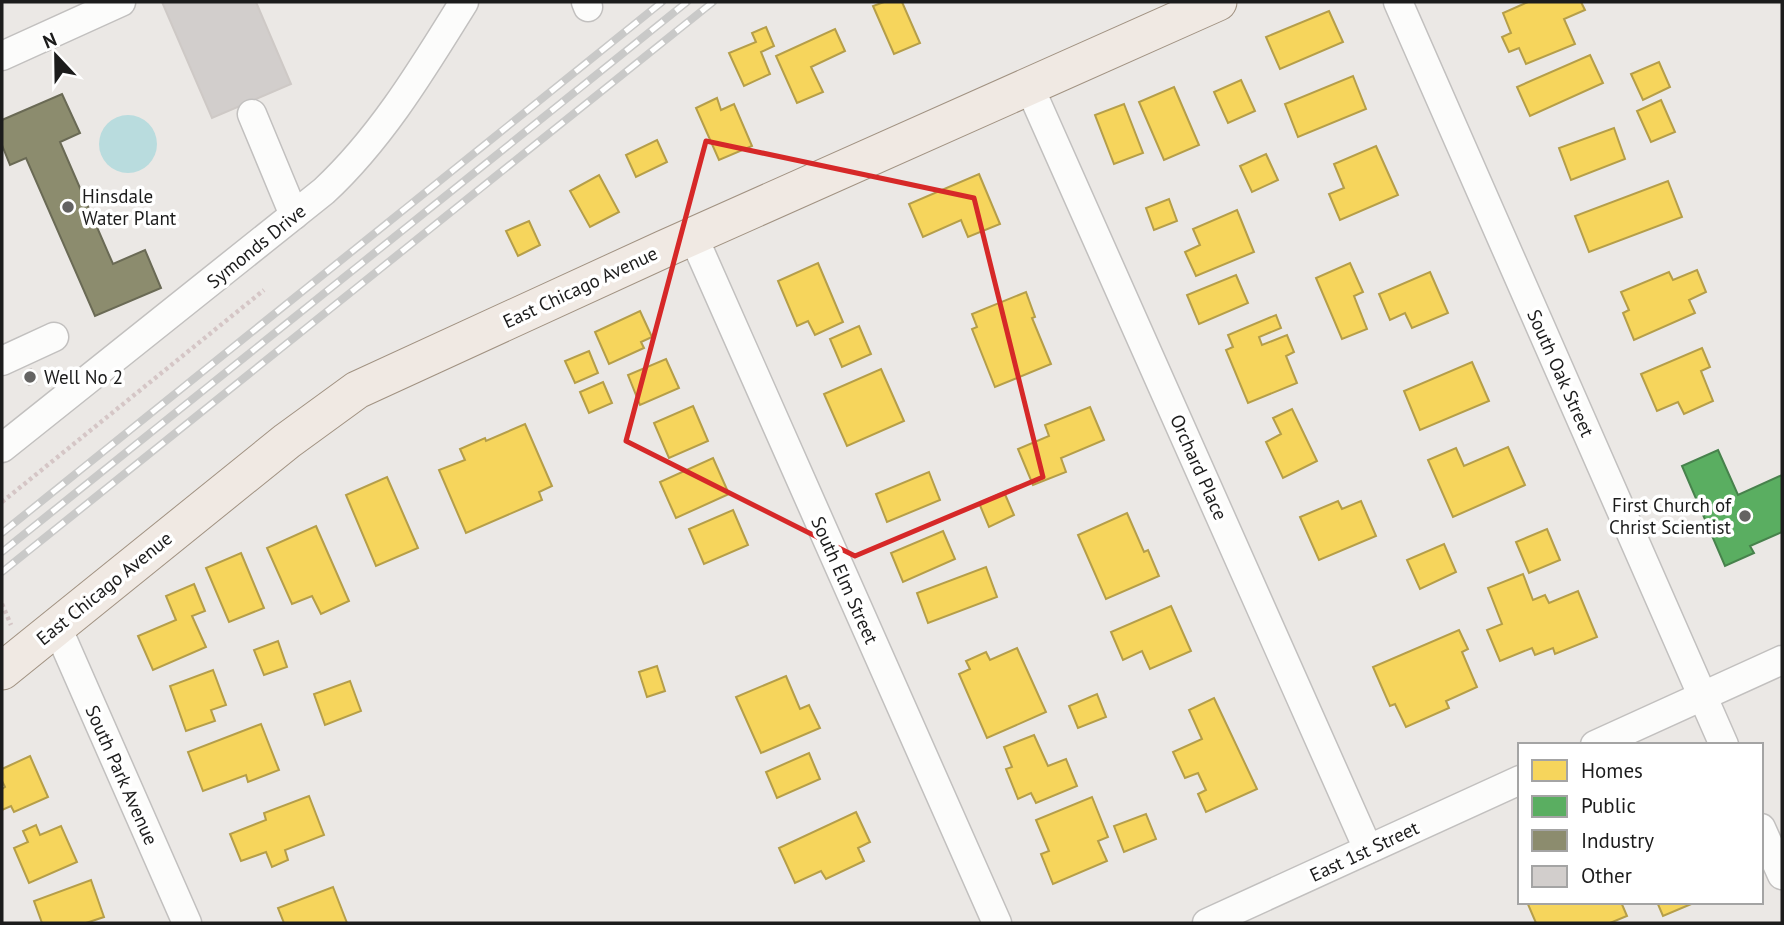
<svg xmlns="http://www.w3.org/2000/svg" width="1784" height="925" font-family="'PT Sans',sans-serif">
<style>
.water{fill:#b9dcde}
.homes{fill:#f6d55c;stroke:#b59e49;stroke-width:2}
.public{fill:#5aae61;stroke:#47824c;stroke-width:2}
.industry{fill:#8c8c6e;stroke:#6a6a55;stroke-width:2}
.building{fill:#d2cecc;stroke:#cec9c6;stroke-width:2}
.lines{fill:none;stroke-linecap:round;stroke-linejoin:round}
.minor-casing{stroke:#c2c0bf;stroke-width:31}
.major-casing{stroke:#a19282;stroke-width:39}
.path{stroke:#d5c6c6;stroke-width:4.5;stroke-dasharray:3.5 3.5;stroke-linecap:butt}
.minor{stroke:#fcfcfb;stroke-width:28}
.major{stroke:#f0e9e3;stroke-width:37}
.rail-casing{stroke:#c9c9c8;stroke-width:8}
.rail{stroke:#fff;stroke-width:5;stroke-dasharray:16;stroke-linecap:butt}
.marked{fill:none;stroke:#d62828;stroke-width:5;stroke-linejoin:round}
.poi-dot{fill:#646362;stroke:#fff;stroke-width:2.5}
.labels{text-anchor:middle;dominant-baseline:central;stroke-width:7;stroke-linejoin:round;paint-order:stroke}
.poi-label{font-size:19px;fill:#1c1c1c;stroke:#fff;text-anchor:start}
.street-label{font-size:19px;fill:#1c1c1c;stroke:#fff}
</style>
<rect width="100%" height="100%" fill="#ebe8e5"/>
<!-- water -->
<circle class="water" cx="128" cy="144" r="29"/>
<!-- homes -->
<g class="homes">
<polygon points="884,2 902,2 920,43 894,54 873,6"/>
<polygon points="1528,2 1581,2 1585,10 1564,19 1575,44 1526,64 1519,48 1509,52 1502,37 1511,33 1503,13"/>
<polygon points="1329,11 1343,42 1280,69 1266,37"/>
<polygon points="766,27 774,46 761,52 770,74 744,86 729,53 756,42 752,33"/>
<polygon points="835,29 845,51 811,67 823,92 797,103 776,56"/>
<polygon points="1590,55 1603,83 1530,116 1517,87"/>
<polygon points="1659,62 1670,87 1643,100 1631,74"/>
<polygon points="1353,76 1366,109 1298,137 1285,104"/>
<polygon points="1241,80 1255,111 1228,123 1214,92"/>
<polygon points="1174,87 1199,145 1164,160 1139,102"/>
<polygon points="717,98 721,110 734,104 752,146 719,160 696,108"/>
<polygon points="1661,100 1675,132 1651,142 1637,111"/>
<polygon points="1124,104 1143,153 1114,164 1095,115"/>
<polygon points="1614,128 1625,159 1571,180 1559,148"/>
<polygon points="657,140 667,162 636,177 626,155"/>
<polygon points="1376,146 1398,195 1340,220 1329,194 1344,188 1334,164"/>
<polygon points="1266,154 1278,180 1252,192 1240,166"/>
<polygon points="979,174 1000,224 968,237 961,220 923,237 909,204"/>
<polygon points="599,175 619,212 590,227 570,191"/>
<polygon points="1668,181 1682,217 1589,252 1575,216"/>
<polygon points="1169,199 1177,221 1154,230 1146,208"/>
<polygon points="1237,210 1254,252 1196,276 1185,252 1200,245 1193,229"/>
<polygon points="529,221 540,245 518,256 506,231"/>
<polygon points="818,263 843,322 815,335 808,321 797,326 778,281"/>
<polygon points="1350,263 1363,292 1354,296 1367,329 1342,339 1316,278"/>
<polygon points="1697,270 1706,292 1689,300 1695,313 1634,340 1623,313 1629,310 1621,292 1669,272 1673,280"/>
<polygon points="1430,272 1448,313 1412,328 1405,313 1390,320 1379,294"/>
<polygon points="1236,275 1248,303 1199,324 1187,295"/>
<polygon points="1026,292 1035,317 1032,318 1051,364 995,387 972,329 977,327 972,314"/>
<polygon points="640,311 652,337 641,342 644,348 609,364 595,332"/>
<polygon points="1276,315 1281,328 1259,337 1262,345 1287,335 1294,352 1286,356 1297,383 1248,403 1226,350 1233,347 1228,335"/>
<polygon points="859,326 871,354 842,367 830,339"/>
<polygon points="1702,348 1710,367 1701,371 1713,401 1684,414 1678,402 1657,411 1641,374"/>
<polygon points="589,351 598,373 575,383 565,361"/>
<polygon points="666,359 679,388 640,405 628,375"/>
<polygon points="1472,362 1489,401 1420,430 1404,391"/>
<polygon points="881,369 904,421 847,446 824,394"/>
<polygon points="603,382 612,403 589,413 580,392"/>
<polygon points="693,406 708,441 669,458 654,423"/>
<polygon points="1090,407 1104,440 1061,458 1066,472 1033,485 1018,449 1049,436 1045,425"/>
<polygon points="1292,409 1317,461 1283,478 1266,442 1281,434 1273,418"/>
<polygon points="525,424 552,486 539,492 542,500 466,533 439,470 465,460 460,449 485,438 486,441"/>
<polygon points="1508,447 1525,485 1453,517 1428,460 1456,448 1464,466"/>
<polygon points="713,458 729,494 676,518 660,482"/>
<polygon points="929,472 940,500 887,522 876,494"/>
<polygon points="387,477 418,548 376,566 346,495"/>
<polygon points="1004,492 1014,515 989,527 979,503"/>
<polygon points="1338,501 1342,509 1361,501 1376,536 1319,560 1300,517"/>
<polygon points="733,510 748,545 704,564 689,529"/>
<polygon points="1127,513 1144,552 1148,550 1159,576 1106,599 1078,535"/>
<polygon points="316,526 349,601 321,614 312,596 292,604 267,548"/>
<polygon points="1547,529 1560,560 1529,573 1516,542"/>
<polygon points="943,531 955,559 903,582 891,553"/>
<polygon points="1444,544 1456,572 1420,589 1407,560"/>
<polygon points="241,553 264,608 229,622 206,568"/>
<polygon points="986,567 997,597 928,623 917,593"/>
<polygon points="1523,574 1533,600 1545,595 1549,603 1578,591 1597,637 1555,654 1553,648 1535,655 1532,648 1500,661 1487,630 1502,624 1488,588"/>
<polygon points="194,584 205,611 192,616 206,647 153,670 138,636 176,620 166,596"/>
<polygon points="1171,606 1191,651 1150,669 1142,651 1123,660 1111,632"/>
<polygon points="1459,630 1468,649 1462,652 1477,687 1446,701 1449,708 1406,727 1395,704 1390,706 1373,667"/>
<polygon points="278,641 287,667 264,675 254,650"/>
<polygon points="1017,648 1046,712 987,738 959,674 970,669 966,661 986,652 990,660"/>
<polygon points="657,666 665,691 647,697 639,672"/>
<polygon points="213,670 226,705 211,710 215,721 186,731 170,686"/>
<polygon points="786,676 800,709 809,705 820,728 761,753 736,697"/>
<polygon points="350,681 361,711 325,725 314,694"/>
<polygon points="1097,694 1106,717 1078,728 1069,706"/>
<polygon points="1214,698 1257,789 1206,812 1198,794 1206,790 1198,773 1185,778 1173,752 1202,739 1189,710"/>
<polygon points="261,724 279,770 248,782 246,775 203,791 188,752"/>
<polygon points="1034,735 1048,766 1066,759 1077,786 1036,803 1031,793 1018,799 1006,769 1012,767 1004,747"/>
<polygon points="809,753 820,779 777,798 766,772"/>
<polygon points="30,756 48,797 14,812 11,806 2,810 2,789 5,787 2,781 2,769"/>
<polygon points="309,796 324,835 285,850 288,860 272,867 266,852 241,861 230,834 266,820 264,813"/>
<polygon points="1092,797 1108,837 1098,841 1107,861 1053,884 1041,854 1049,851 1036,820"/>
<polygon points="856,812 870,842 858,848 864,861 826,879 821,871 795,883 779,848"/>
<polygon points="1146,814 1156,839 1124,852 1114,826"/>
<polygon points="36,825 40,835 61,826 77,862 29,883 14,848 28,842 23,831"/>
<polygon points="91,880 104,917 86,923 42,923 34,901"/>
<polygon points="333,887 347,923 284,923 278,908"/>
<polygon points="1527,902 1621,902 1627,916 1610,923 1536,923"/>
<polygon points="1657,902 1696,902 1663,916"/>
</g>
<!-- public -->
<polygon class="public" points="1718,450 1738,495 1782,475 1782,532 1750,546 1754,553 1725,566 1682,466"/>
<!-- industry -->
<polygon class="industry" points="62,94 80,133 60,142 113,264 145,250 161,288 95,316 26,158 10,165 2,145 2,120"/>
<!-- building -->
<g class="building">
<polygon points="162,2 256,2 291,84 212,118"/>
<polygon points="31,369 37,374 36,382 29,385 23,380 24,373"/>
</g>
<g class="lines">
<defs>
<g id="minor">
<polyline points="586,2 588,7"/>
<polyline points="1398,2 1724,745"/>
<polyline points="2,56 121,2"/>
<polyline points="1029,86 1368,849"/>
<polyline points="252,114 294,215"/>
<polyline points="693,236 997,923"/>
<polyline points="2,361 54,337"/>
<path d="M2,448l322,-257c58,-54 99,-123 140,-189"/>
<polyline points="57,627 187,923"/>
<polyline points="1595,745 1782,660"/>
<polyline points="1761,828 1782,875"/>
<polyline points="1207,923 1520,780"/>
</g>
<polyline id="major" points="2,671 287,441 357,390 664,249 1218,2"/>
</defs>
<!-- minor casing -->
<use href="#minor" class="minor-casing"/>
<!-- major casing -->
<use href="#major" class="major-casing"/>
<!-- path -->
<g class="path">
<polyline points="2,502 264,290"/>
<polyline points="2,604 11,625"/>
</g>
<!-- minor -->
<use href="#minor" class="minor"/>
<!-- major -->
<use href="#major" class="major"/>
<defs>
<g id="rail">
<polyline points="2,533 662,2"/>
<polyline points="2,552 687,2"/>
<polyline points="2,572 713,2"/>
</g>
</defs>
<!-- rail casing -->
<use href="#rail" class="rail-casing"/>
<!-- rail -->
<use href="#rail" class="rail"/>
</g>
<!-- marked area -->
<path class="marked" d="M706,141l268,57 69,279 -188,79 -229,-115z"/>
<!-- markers -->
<g class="poi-dot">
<circle cx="68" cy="207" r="7"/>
<circle cx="30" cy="377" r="7"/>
<circle cx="1745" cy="516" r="7"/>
</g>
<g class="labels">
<!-- poi labels -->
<g class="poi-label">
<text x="82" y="196">Hinsdale<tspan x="82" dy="22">Water Plant</tspan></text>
<text x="44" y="377">Well No 2</text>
<text x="1731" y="505" text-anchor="end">First Church of<tspan x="1731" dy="22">Christ Scientist</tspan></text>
</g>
<!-- street labels -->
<g class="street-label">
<text transform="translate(256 246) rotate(-39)">Symonds Drive</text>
<text transform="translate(580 287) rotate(-25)">East Chicago Avenue</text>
<text transform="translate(1561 373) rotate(66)">South Oak Street</text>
<text transform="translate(1199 467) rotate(66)">Orchard Place</text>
<text transform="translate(845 580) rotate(66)">South Elm Street</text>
<text transform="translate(104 588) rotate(-39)">East Chicago Avenue</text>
<text transform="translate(122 775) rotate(66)">South Park Avenue</text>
<text transform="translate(1364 851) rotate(-25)">East 1st Street</text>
</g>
</g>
<!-- border -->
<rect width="1784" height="925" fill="none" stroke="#1c1c1c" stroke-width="7"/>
<!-- legend -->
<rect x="1518" y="743" width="245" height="161" fill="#ffffff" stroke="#a4a4a4" stroke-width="2"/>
<rect x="1532" y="760" width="35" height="21" fill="#f6d55c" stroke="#a4a4a4" stroke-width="2"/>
<text x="1581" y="778" font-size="21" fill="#1c1c1c">Homes</text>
<rect x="1532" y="796" width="35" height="21" fill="#5aae61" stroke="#a4a4a4" stroke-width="2"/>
<text x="1581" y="813" font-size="21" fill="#1c1c1c">Public</text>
<rect x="1532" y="830" width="35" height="21" fill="#8c8c6e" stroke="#a4a4a4" stroke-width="2"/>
<text x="1581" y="848" font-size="21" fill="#1c1c1c">Industry</text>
<rect x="1532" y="866" width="35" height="21" fill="#d2cecc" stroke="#a4a4a4" stroke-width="2"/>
<text x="1581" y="883" font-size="21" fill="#1c1c1c">Other</text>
<!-- north arrow -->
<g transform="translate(56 56) rotate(338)" stroke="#ffffff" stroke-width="5" paint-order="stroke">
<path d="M0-5L12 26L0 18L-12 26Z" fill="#1c1c1c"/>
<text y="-10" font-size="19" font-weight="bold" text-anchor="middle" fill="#1c1c1c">N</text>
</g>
</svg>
